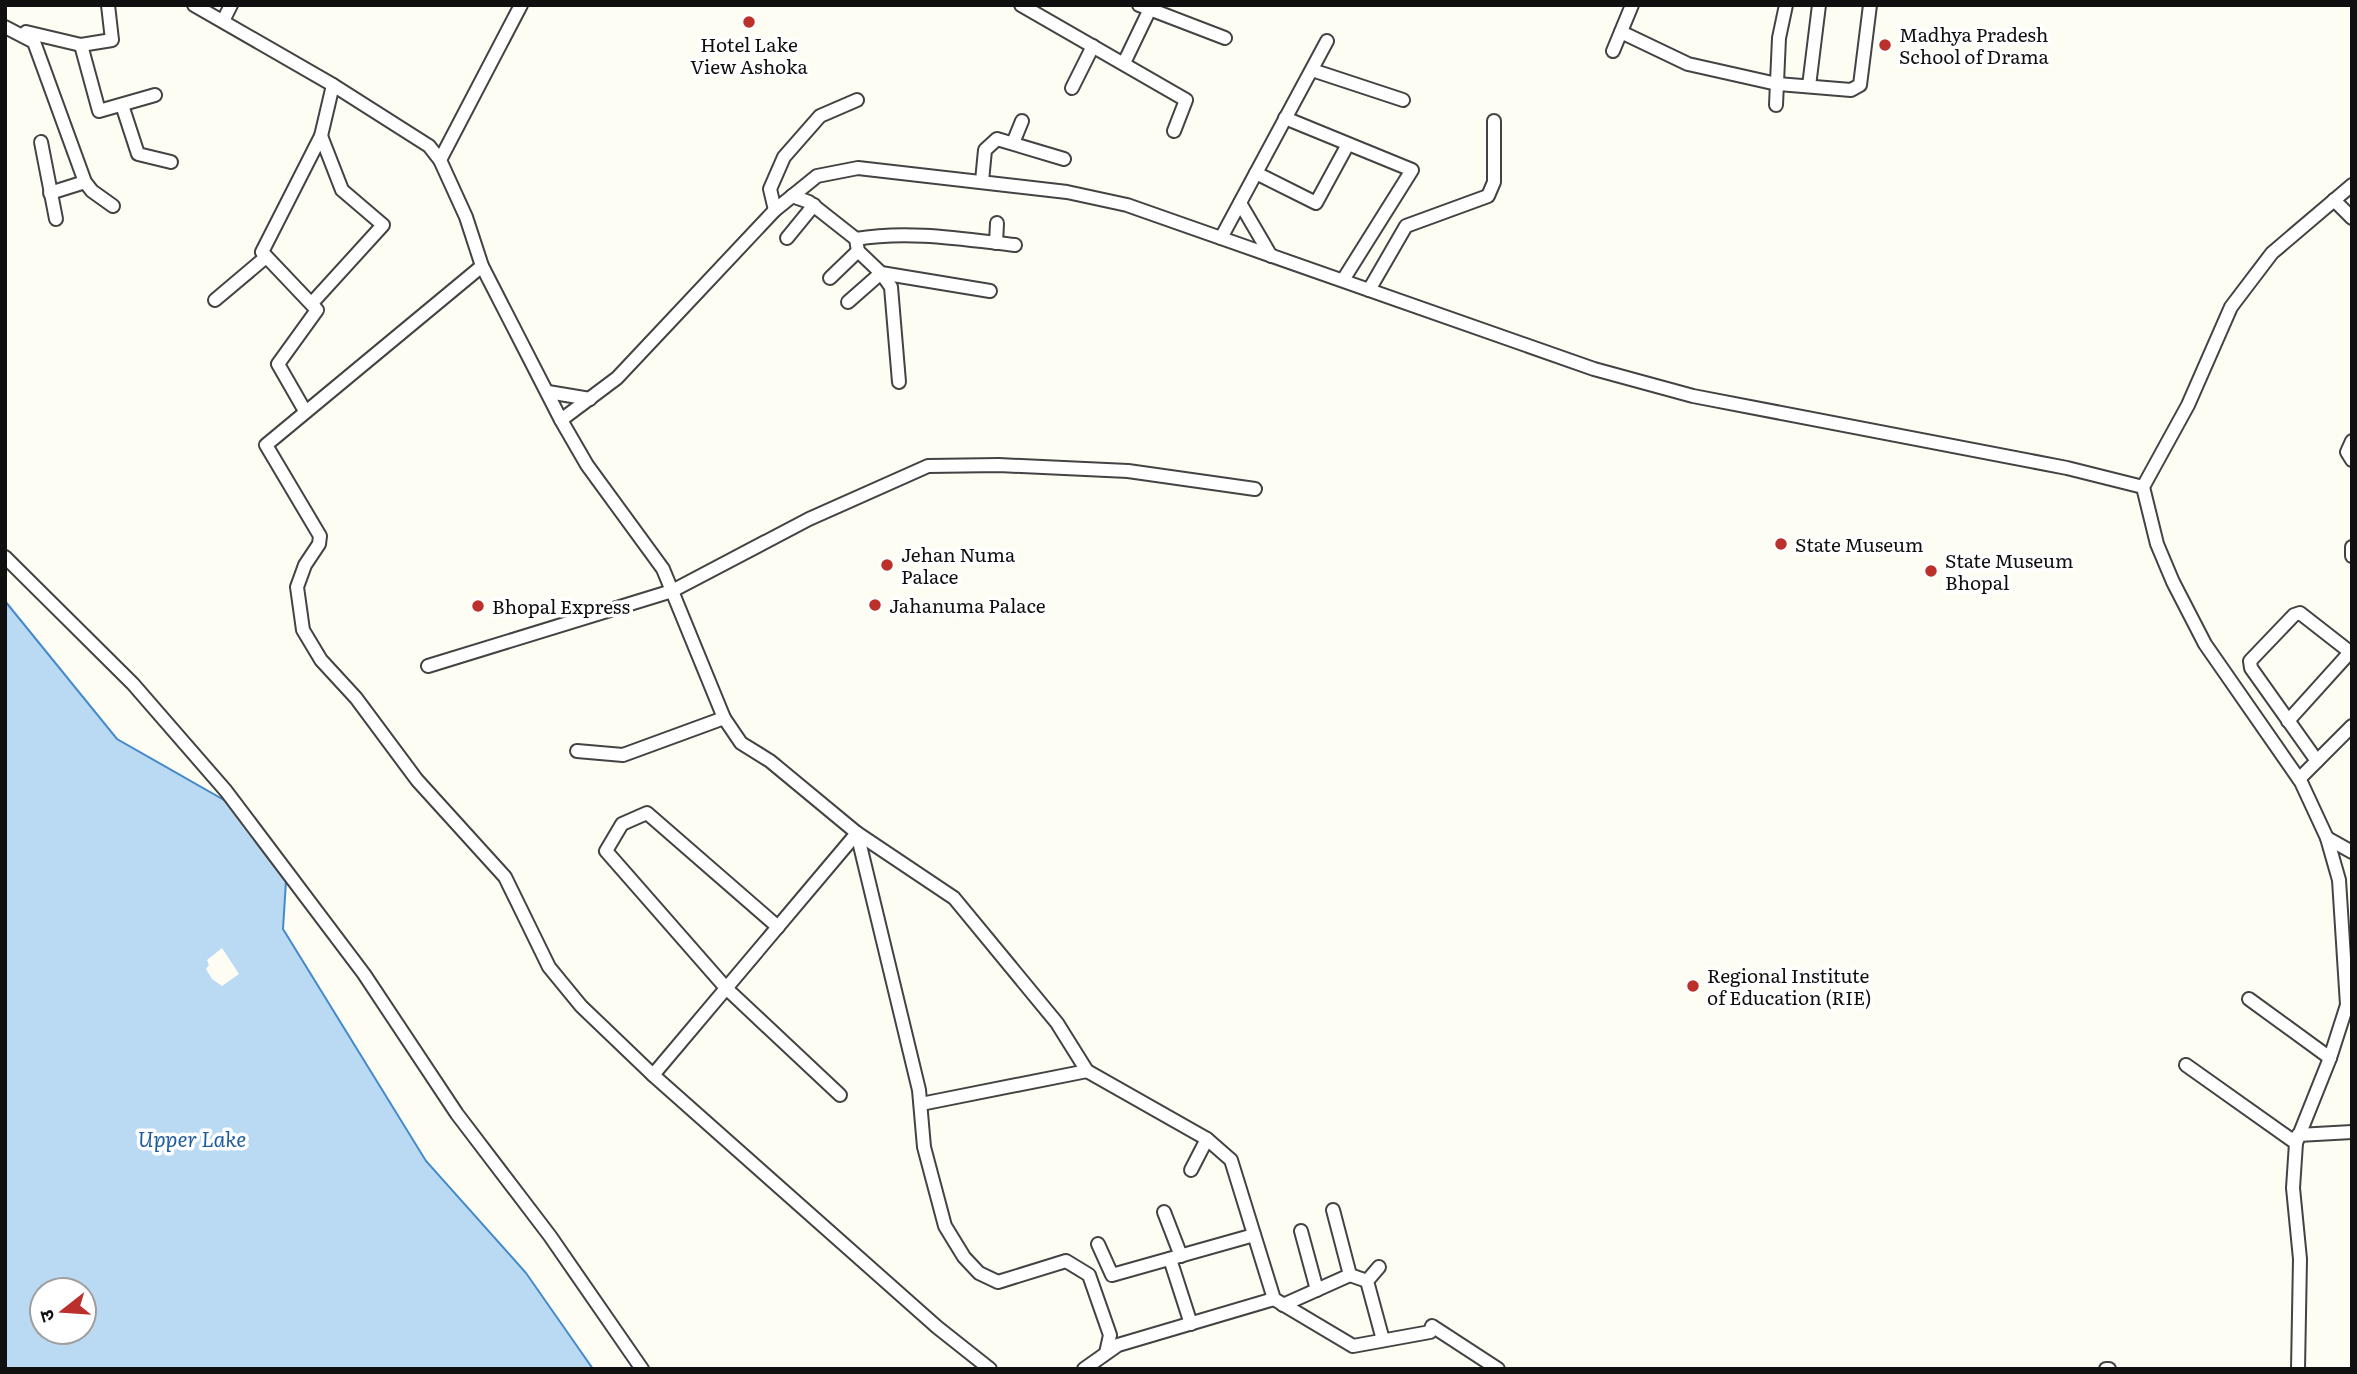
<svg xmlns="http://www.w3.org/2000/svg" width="2357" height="1374" font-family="Literata,'Noto Sans Devanagari',serif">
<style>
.water{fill:#badaf4;stroke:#448ac8;stroke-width:2;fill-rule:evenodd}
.pier{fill:#fefdf4}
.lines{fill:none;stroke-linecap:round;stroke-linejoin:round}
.minor-casing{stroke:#434343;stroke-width:16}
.minor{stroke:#fff;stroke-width:12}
.poi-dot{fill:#bc302c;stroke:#fff;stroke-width:2.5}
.labels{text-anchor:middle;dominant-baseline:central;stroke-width:7;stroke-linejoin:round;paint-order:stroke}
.poi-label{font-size:19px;fill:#101010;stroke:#fff;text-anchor:start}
.water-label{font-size:21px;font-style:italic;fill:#1d5c9e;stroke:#fff}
</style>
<rect width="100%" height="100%" fill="#fefdf4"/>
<!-- water -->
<path class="water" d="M5,601l112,138 114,65 55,77 -3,48 143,232 100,112 67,96h-588zM42,1290h42v42h-42z"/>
<!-- pier -->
<polygon class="pier" points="222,948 239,974 222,986 212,979 206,969 209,965 207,960"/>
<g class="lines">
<defs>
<g id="minor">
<polyline points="108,5 112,40 81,45 99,111 155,95"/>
<polyline points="194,5 333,85 429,146 440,160 466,217 482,266 561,420 587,465 663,569 724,718 741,743 770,761 857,833 954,898 1057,1023 1087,1071 1207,1139 1231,1160 1274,1299 1353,1346 1430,1332 1432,1326 1498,1369"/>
<polyline points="1021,5 1186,100 1174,131"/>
<polyline points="1139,5 1225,38"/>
<polyline points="223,21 231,5"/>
<polyline points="5,27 34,42 85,182 92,191 113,206"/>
<polyline points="26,32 81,45"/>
<polyline points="1621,32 1688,64 1777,84 1851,90 1860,85 1870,5"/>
<polyline points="1613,51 1632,5"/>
<polyline points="1124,63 1149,11"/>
<polyline points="1312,70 1403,100"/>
<polyline points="1809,86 1819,5"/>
<polyline points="1072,88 1093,46"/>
<polyline points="122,105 138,154 171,162"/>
<polyline points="1776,105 1779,38 1786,5"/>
<polyline points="1285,118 1412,170 1343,280"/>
<polyline points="41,142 56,219"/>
<polyline points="1013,143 1022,121"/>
<polyline points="440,160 521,5"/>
<polyline points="1256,173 1316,203 1347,146"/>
<polyline points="982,181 985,150 997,139 1064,159"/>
<polyline points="50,193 85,182"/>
<polyline points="792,196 809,202 856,239 858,251 881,273 990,291"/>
<polyline points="2334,200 2352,218"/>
<polyline points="1240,203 1271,256"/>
<polyline points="775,210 770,189 784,157 820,116 857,100"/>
<polyline points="787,238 814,205"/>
<polyline points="1221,238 1327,41"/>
<path d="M856,239c52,-9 106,0 159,6"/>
<polyline points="996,243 997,223"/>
<polyline points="482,266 266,445 320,536 319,544 305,565 297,587 303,630 321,660 356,698 417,780 505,877 549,967 581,1006 653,1075 937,1327 990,1369"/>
<polyline points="830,278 858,251"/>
<polyline points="1369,290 1406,226 1488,196 1494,182 1494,121"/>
<polyline points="215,300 266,257"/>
<polyline points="848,302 881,273 891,287 899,382"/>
<polyline points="312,303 383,225 342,190 321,136"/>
<polyline points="548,392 590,399"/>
<polyline points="305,411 278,364 317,310 262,252 321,136 333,85"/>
<polyline points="561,420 617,378 775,210 817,176 858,168 1067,192 1127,205 1594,369 1693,396 2067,468 2143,487"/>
<polyline points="2352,441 2347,452 2352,460"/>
<polyline points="2352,547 2352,556"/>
<polyline points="5,557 133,684 226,791 364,974 457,1114 550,1236 642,1369"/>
<polyline points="428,666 672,591 809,519 928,466 999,465 1128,471 1255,489"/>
<polyline points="2288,721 2352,650"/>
<polyline points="577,751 623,755 724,718"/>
<polyline points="2317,761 2251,668 2250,661 2294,615 2300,613 2350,652"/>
<polyline points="2299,779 2352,726"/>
<polyline points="857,833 919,1090 924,1147 945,1226 964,1257 979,1273 998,1282 1066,1261 1089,1275 1110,1335 1106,1353"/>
<polyline points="2327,838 2352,852"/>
<polyline points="778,927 647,813 622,824 606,851 726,988 840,1095"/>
<polyline points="2249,999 2330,1058"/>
<polyline points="2186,1065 2296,1143"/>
<polyline points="653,1075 857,833"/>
<polyline points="921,1104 1087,1071"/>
<polyline points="2298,1135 2352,1132"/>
<polyline points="1191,1170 1207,1139"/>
<polyline points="1333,1210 1350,1275"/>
<polyline points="1164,1212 1181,1256"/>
<polyline points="1301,1231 1317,1290"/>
<polyline points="1098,1244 1112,1275 1254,1235"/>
<polyline points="1170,1259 1191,1324"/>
<polyline points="1379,1267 1367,1281 1383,1340"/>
<polyline points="1283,1305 1350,1275 1367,1281"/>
<polyline points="1084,1369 1118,1345 1274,1299"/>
<polyline points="2106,1369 2109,1369"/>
<polyline points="2298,1369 2300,1259 2293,1188 2296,1143 2330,1058 2347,1005 2339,880 2327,838 2301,782 2205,644 2173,582 2157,544 2143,487 2188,405 2231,307 2272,253 2352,185"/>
</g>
</defs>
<!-- minor casing -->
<use href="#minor" class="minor-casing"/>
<!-- minor -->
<use href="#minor" class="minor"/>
</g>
<!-- markers -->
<g class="poi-dot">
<circle cx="749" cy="22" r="7"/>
<circle cx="1885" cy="45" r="7"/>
<circle cx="1781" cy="544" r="7"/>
<circle cx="887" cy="565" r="7"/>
<circle cx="1931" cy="571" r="7"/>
<circle cx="875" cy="605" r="7"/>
<circle cx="478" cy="606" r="7"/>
<circle cx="1693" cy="986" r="7"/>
</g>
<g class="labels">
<!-- poi labels -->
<g class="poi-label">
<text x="1899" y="34">Madhya Pradesh<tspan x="1899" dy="22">School of Drama</tspan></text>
<text x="749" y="44" text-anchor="middle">Hotel Lake<tspan x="749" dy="22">View Ashoka</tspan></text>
<text x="1795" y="544">State Museum</text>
<text x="901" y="554">Jehan Numa<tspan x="901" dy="22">Palace</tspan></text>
<text x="1945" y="560">State Museum<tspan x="1945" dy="22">Bhopal</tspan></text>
<text x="889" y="605">Jahanuma Palace</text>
<text x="492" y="606">Bhopal Express</text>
<text x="1707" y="975">Regional Institute<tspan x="1707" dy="22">of Education (RIE)</tspan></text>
</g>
<!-- water labels -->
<g class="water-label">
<text x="192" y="1137">Upper Lake</text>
</g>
</g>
<!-- border -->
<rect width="2357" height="1374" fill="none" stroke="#101010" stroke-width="14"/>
<!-- north arrow -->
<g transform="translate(63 1311) rotate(253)"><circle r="33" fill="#ffffff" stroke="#9f9f9f" stroke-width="2"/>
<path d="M0-5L12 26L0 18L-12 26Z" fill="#bc302c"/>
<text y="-10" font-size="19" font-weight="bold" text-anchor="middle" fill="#101010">उ</text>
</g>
</svg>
